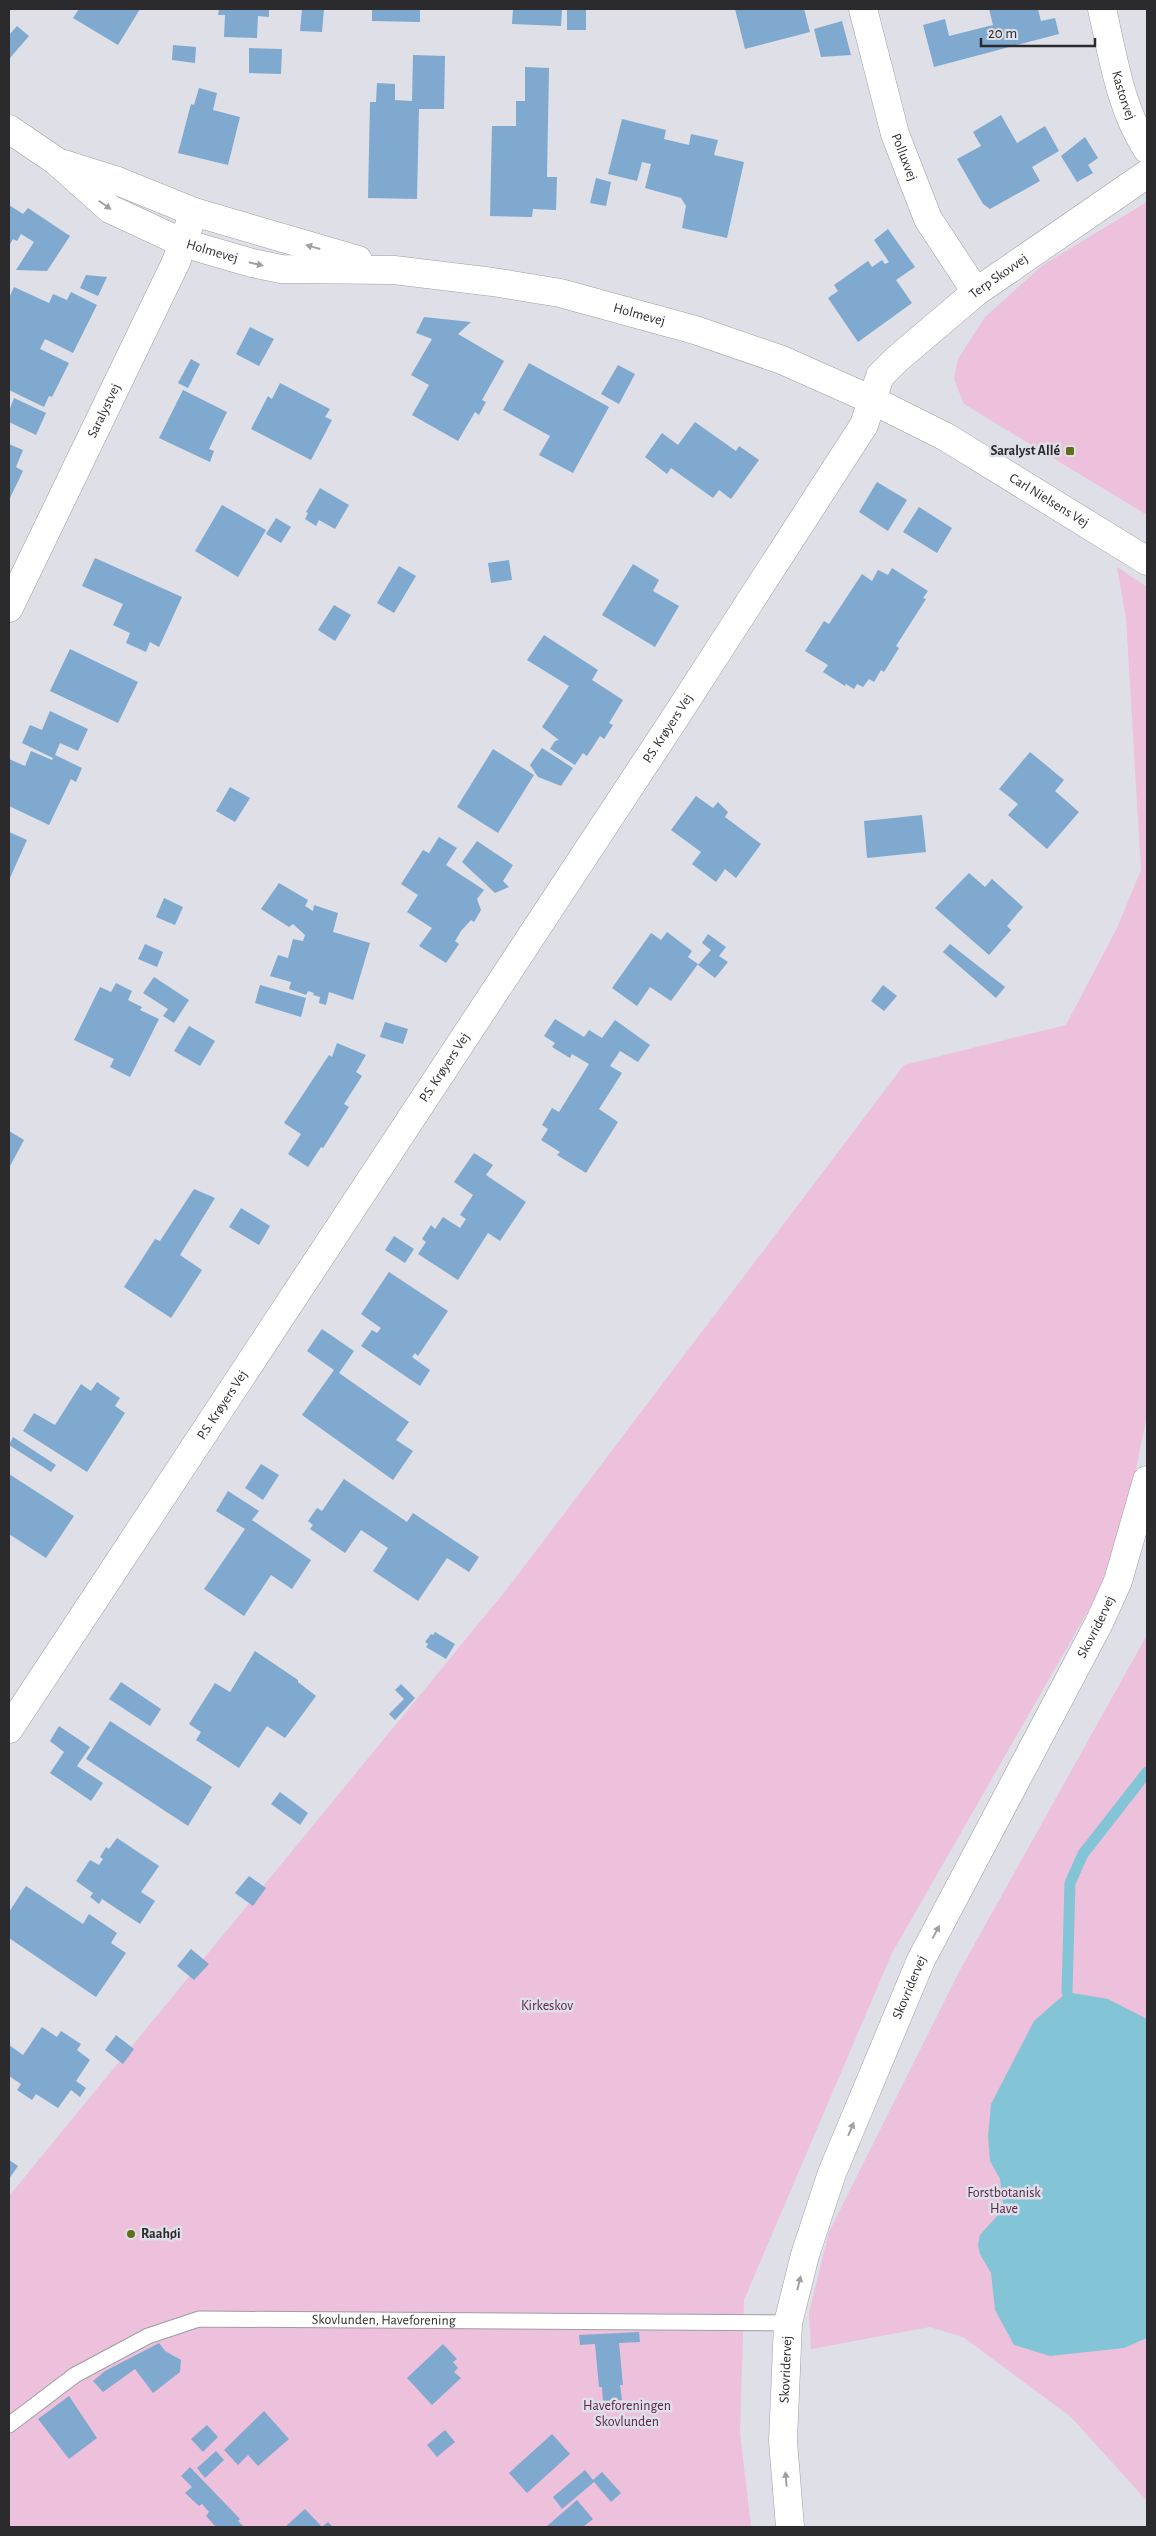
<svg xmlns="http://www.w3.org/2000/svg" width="1156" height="2536" font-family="'Alegreya Sans',sans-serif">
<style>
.green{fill:#edc0db}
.water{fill:#83c5d6}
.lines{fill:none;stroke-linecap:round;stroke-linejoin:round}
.stream{stroke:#83c5d6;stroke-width:11}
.building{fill:#80a9cf}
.service-casing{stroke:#9d9ea5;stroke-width:17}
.minor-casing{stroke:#9d9ea5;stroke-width:29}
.tertiary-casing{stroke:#9d9ea5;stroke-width:29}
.service{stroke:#fff;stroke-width:15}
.minor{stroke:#fff;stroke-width:28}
.tertiary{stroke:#fff;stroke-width:28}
.oneway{fill:#a0a0a1}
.poi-dot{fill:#5f701d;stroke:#dedfe7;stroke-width:2}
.labels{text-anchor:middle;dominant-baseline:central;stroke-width:5;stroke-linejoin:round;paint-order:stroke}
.street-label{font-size:14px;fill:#2b2b2e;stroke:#dedfe7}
.poi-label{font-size:14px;font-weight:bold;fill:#2b2b2e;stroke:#dedfe7;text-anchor:end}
.park-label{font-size:14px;fill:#5d224a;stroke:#dedfe7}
</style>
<rect width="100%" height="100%" fill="#dedfe7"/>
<!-- green -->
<g class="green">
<polygon points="1147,202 1147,515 964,404 954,379 958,359 985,317 1043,265"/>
<polygon points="1117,567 1147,587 1147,1415 1125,1522 1096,1597 892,1953 744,2300 740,2433 751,2527 9,2527 9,2196 507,1589 904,1065 1066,1025 1117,928 1141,870 1126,618"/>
<polygon points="1147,1635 1147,2501 1071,2417 963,2337 930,2327 811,2349 809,2313 829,2232 959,1972"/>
</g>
<!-- water -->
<polygon class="water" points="1067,1992 1108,1999 1147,2019 1147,2338 1124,2348 1050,2356 1014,2345 995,2310 991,2273 980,2254 978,2245 980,2235 997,2216 1003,2202 1000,2179 990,2161 988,2137 991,2104 1034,2021"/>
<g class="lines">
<!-- stream -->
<polyline class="stream" points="1067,1992 1070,1883 1083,1854 1147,1772"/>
</g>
<!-- building -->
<g class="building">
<polygon points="79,9 140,9 118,45 73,18"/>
<polygon points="219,9 269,9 269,17 258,16 257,38 224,37 225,15 218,15"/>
<polygon points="302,9 324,9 322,32 300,31"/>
<polygon points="372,9 420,9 420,22 372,21"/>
<polygon points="513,9 562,9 561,26 512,24"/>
<rect x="567" y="9" width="19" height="21"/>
<polygon points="735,9 804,9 810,32 745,49"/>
<polygon points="989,9 1038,9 1041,21 1055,18 1059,34 934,67 923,25 945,19 949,36 993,25"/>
<polygon points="842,21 851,55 821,57 814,29"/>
<polygon points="17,26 29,36 10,58 9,35"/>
<polygon points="173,45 196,47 195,63 172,60"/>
<polygon points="249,48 282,49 281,74 249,73"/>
<polygon points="413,55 445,56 444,109 419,109 417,199 368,198 370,102 376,102 377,83 395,84 395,100 412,101"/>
<polygon points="525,67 549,68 547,177 557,177 556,210 533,209 532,217 490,216 492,126 516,126 516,101 525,101"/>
<polygon points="199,88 217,93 213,110 240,117 228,165 178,153 191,104 194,105"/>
<polygon points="1001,115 1017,143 1045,126 1059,151 1032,167 1040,181 990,209 983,204 957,159 981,146 973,132"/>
<polygon points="622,119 666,130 664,139 689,145 691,134 718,140 714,155 744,162 727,238 682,228 686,206 681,198 645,188 651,164 642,162 637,181 608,174"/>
<polygon points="1085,137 1098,158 1088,165 1093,173 1077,182 1061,156"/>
<polygon points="596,178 611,182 606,206 590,203"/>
<polygon points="9,205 23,214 28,208 70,236 47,271 16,270 34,242 21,234 17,241 13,239 9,246"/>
<polygon points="888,229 915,267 896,280 912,303 858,342 828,298 838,291 834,285 868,261 872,267 882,260 885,264 889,262 874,240"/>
<polygon points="86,275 107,277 98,296 80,288"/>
<polygon points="14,287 49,303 53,294 67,300 71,292 97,305 73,353 45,339 40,349 69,363 52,397 49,396 44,407 9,390 9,298"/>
<polygon points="424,317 471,322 458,334 504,361 482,400 486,402 479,415 475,412 458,441 412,415 429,385 411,375 432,339 416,333"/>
<polygon points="250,327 274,339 259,366 236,354"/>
<polygon points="191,359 200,364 188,388 178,383"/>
<polygon points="529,363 609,407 573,473 539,455 550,436 503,410"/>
<polygon points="618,365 635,374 619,404 601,394"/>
<polygon points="280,383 330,409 325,417 332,420 311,460 251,429 268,396 272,399"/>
<polygon points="183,390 227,412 209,449 214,451 210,462 159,438"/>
<polygon points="14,398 46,413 36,435 9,422 9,411"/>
<polygon points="695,422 736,451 739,446 759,460 731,499 719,490 713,498 671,468 667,474 645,457 662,433 678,445"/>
<polygon points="9,444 23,450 16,467 23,471 10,498"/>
<polygon points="877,482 907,500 888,531 859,512"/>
<polygon points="320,488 349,505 335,529 319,520 316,526 305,519 308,513 306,512"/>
<polygon points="222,505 266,530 238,577 195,551"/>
<polygon points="919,507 952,528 937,553 903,532"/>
<polygon points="276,518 291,527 281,543 266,534"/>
<polygon points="95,558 182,597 159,647 150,642 146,652 126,643 130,633 113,625 123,604 82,586"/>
<polygon points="509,560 512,580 491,583 488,563"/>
<polygon points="633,564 659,580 653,591 679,606 655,647 602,615"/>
<polygon points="399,566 416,576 394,613 377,603"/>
<polygon points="892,568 928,591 923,598 926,599 896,646 899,648 884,672 881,670 874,682 869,679 863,687 857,684 854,689 846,684 845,686 823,672 828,665 805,651 824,621 829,624 862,574 872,581 878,570 888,575"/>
<polygon points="334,605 351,615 335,641 318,630"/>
<polygon points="544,635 598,670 592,680 623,700 609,723 613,725 604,739 600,736 587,756 583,753 575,765 550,749 555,741 559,740 542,727 569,686 527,660"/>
<polygon points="70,649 138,682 118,723 50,691"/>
<polygon points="50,711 88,729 78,751 60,743 55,755 82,768 76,782 71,779 49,825 9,806 9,759 25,766 31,751 52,760 53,758 22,743 30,725 42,730"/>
<polygon points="542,748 573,768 561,786 538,777 530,765"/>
<polygon points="493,749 534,775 498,833 457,807"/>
<polygon points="1030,752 1064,780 1055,791 1079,812 1047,849 1008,815 1018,804 999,789"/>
<polygon points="230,787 250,798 235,822 216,811"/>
<polygon points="696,796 713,808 718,802 728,812 725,817 761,844 736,878 725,869 716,882 692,864 701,852 671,830"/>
<polygon points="922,815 926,852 867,858 864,821"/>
<polygon points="9,832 27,840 9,880"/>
<polygon points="439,837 457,848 446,865 484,890 477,899 481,910 474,922 471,920 461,931 455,941 459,944 446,963 419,946 432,928 407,912 418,895 401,884 423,850 429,853"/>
<polygon points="477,841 513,865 503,881 509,887 495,893 462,862"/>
<polygon points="969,873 985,887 992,879 1023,907 1007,926 1011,930 989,955 935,908"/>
<polygon points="279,883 308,900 305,906 313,911 314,905 338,913 333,932 370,943 353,1000 329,992 326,1005 319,1003 320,997 313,995 314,993 308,991 306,995 289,989 291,982 270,976 278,955 288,958 293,939 303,941 305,935 293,924 289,927 261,909"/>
<polygon points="164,898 183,907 175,925 156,917"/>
<polygon points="667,932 692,951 688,957 698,964 671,1001 650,987 637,1006 612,988 651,933 661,940"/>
<polygon points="708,934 726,947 719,956 728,962 715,978 698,965 711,950 702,943"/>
<polygon points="145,944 163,952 157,967 138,959"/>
<polygon points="950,944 1005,987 996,998 943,952"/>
<polygon points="154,977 189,1000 174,1023 163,1016 168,1009 143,993"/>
<polygon points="116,983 132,991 128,1000 142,1007 140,1010 159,1019 130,1077 110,1067 114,1059 74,1040 100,987 111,992"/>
<polygon points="260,985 306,998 301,1017 255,1003"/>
<polygon points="883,985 897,996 884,1011 871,1001"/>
<polygon points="555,1019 584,1037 589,1030 602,1038 615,1020 650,1045 638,1062 620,1051 610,1066 622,1073 599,1109 618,1122 586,1173 557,1155 560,1152 541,1140 548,1129 542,1125 552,1108 559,1112 589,1064 572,1054 570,1058 552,1047 555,1043 544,1036"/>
<polygon points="385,1022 408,1029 403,1044 380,1037"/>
<polygon points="189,1026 215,1041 200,1066 174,1051"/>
<polygon points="337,1043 366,1055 356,1072 362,1076 344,1104 349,1107 323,1148 321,1147 308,1167 288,1154 301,1134 284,1123 329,1055 332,1057"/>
<polygon points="9,1131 24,1140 9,1168"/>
<polygon points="474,1153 493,1165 486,1175 526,1202 500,1241 488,1233 458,1280 418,1254 426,1242 422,1239 431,1225 435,1229 443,1217 460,1228 466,1219 460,1215 473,1195 454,1182"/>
<polygon points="194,1189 215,1198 180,1255 202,1270 171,1318 124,1287 155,1239 160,1241"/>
<polygon points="241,1208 270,1226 259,1245 229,1227"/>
<polygon points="394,1236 414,1249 405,1263 385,1250"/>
<polygon points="389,1272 448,1311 418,1356 415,1353 412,1357 430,1370 420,1386 361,1346 372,1330 377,1333 381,1328 361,1314"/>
<polygon points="322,1329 354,1351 339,1373 409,1422 396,1440 413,1451 393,1480 302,1415 334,1370 307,1351"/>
<polygon points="97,1382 120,1398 115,1406 125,1413 87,1472 23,1431 34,1413 55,1425 81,1384 91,1391"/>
<polygon points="13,1437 56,1465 51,1472 9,1445"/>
<polygon points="261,1464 279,1475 263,1500 245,1488"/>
<polygon points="9,1474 74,1516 46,1558 9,1534"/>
<polygon points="344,1479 407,1522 413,1513 479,1557 469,1572 447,1558 418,1601 373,1571 388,1548 361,1530 345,1553 310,1529 313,1525 308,1521 317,1508 322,1511"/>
<polygon points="228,1491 259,1511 252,1520 311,1560 292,1589 271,1575 244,1616 204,1589 245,1529 216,1511"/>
<polygon points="435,1632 455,1644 446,1659 426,1647 428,1644 425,1642 431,1634 433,1635"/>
<polygon points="255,1651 298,1680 298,1682 316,1696 285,1738 267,1726 239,1768 196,1740 201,1732 189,1724 215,1683 230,1692"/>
<polygon points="121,1682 161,1709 150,1726 109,1699"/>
<polygon points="401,1684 415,1698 395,1720 389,1714 404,1699 395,1690"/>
<polygon points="110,1721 212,1787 188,1826 86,1759"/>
<polygon points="59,1726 90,1747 77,1766 103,1783 91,1801 50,1773 64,1752 50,1741"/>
<polygon points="280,1792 308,1813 300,1825 271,1804"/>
<polygon points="117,1838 159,1866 141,1892 155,1901 140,1924 102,1899 99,1904 90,1897 93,1893 76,1881 90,1860 99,1865 103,1859 100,1857 106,1847 109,1849"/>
<polygon points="249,1876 266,1888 253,1906 235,1893"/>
<polygon points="26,1886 83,1924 89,1914 117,1933 111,1943 126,1953 96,1997 9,1938 9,1912"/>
<polygon points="191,1949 209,1964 194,1980 177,1966"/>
<polygon points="42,2027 57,2037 61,2031 81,2044 77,2050 90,2060 76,2081 86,2088 80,2097 71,2090 58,2108 36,2094 32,2100 17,2090 21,2084 9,2076 9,2045 23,2055"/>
<polygon points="116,2035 134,2049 123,2064 105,2050"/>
<polygon points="9,2160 18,2166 9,2179"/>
<polygon points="639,2332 640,2342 619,2343 623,2385 620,2385 622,2400 603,2402 602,2387 599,2387 595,2344 580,2345 579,2335"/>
<polygon points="159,2343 165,2351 181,2360 180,2372 153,2393 135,2369 103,2392 93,2381 105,2371"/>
<polygon points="443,2344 457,2359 453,2362 458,2368 454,2372 461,2378 432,2405 407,2378"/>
<polygon points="69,2396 97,2438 69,2459 38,2419"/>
<polygon points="264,2411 289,2439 258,2466 248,2455 238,2465 224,2450"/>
<polygon points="207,2425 218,2437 203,2452 191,2439"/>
<polygon points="445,2430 455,2442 437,2457 427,2445"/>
<polygon points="552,2434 570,2454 527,2493 509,2473"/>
<polygon points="216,2451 224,2460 205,2478 197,2468"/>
<polygon points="190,2467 240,2519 238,2521 244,2527 216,2527 206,2516 209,2512 202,2504 199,2506 185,2493 192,2487 181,2476"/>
<polygon points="585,2470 593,2480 602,2472 621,2493 611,2502 594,2482 562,2509 553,2497"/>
<polygon points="577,2500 593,2519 583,2527 546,2527"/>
<polygon points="305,2509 322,2527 328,2522 333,2527 285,2527"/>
</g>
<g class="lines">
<defs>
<g id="service">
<path id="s1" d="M9,2425l66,-50 73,-39 51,-17 589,4"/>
</g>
<g id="minor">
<path id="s2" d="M863,9l32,125 33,85 48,73"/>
<path id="s3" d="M1102,9c11,47 18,99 45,140"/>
<path id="s4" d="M9,608l167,-346 18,-50"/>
<path id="s5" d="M9,1729l660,-1002 195,-302 16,-49 17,-17 79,-67 171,-118"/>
<path id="s6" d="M790,2527l-7,-86 5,-118 17,-68 27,-82 89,-213 178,-337 19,-42 29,-101"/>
</g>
<g id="tertiary">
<path id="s7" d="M9,129l47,32 54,48 73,34 69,20 29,6 113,1 99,12 67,11 135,37 87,30 90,40 74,37 201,124"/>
<polyline points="64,164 115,180 194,212 358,260"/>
</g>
</defs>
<!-- service casing -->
<use href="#service" class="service-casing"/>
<!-- minor casing -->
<use href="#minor" class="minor-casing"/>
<!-- tertiary casing -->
<use href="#tertiary" class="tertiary-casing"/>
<!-- service -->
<use href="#service" class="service"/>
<!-- minor -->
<use href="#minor" class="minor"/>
<!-- tertiary -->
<use href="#tertiary" class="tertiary"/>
</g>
<!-- one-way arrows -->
<defs><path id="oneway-solid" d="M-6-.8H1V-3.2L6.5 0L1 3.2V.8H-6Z" transform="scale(1.25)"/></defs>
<g class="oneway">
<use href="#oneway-solid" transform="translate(105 205) rotate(35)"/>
<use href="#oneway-solid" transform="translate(313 247) rotate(-164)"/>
<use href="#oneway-solid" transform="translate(256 264) rotate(13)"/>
<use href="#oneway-solid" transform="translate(936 1932) rotate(-62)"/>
<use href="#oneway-solid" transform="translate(851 2129) rotate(-67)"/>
<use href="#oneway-solid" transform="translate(799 2283) rotate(-76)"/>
<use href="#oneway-solid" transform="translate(786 2479) rotate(-95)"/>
</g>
<!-- markers -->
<g class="poi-dot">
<rect x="1065" y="446" width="10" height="10" rx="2.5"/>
<circle cx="131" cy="2234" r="5"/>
</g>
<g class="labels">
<!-- street labels -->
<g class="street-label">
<text stroke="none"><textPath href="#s3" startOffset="89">Kastorvej</textPath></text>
<text stroke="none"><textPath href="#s2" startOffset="154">Polluxvej</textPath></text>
<text stroke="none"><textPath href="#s7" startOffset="240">Holmevej</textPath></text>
<text stroke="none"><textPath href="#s5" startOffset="1766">Terp Skovvej</textPath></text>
<text stroke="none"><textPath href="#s7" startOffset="674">Holmevej</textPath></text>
<text stroke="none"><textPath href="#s4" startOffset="219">Saralystvej</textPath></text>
<text stroke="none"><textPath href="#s7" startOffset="1126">Carl Nielsens Vej</textPath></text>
<text stroke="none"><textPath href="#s5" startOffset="1198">P.S. Krøyers Vej</textPath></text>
<text stroke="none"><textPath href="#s5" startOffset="792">P.S. Krøyers Vej</textPath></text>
<text stroke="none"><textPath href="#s5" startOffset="388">P.S. Krøyers Vej</textPath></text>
<text stroke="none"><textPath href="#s6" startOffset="968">Skovridervej</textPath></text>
<text stroke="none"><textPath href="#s6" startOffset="562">Skovridervej</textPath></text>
<text stroke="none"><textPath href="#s1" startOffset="404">Skovlunden, Haveforening</textPath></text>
<text stroke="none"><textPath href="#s6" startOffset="158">Skovridervej</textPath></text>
</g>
<!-- poi labels -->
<g class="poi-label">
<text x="1060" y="451">Saralyst Allé</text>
<text x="141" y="2234" text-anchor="start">Raahøi</text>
</g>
<!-- park labels -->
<g class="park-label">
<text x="547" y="2006">Kirkeskov</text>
<text x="1004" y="2193">Forstbotanisk<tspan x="1004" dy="16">Have</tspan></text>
<text x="627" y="2406">Haveforeningen<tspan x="627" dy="16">Skovlunden</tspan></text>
</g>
</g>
<!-- border -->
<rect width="1156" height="2536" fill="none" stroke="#2b2b2e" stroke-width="20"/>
<!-- scale -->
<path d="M981 38v8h114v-8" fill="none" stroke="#2b2b2e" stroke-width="2.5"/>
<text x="988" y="38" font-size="15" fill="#2b2b2e" stroke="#dedfe7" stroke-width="4" paint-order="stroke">20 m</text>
</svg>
